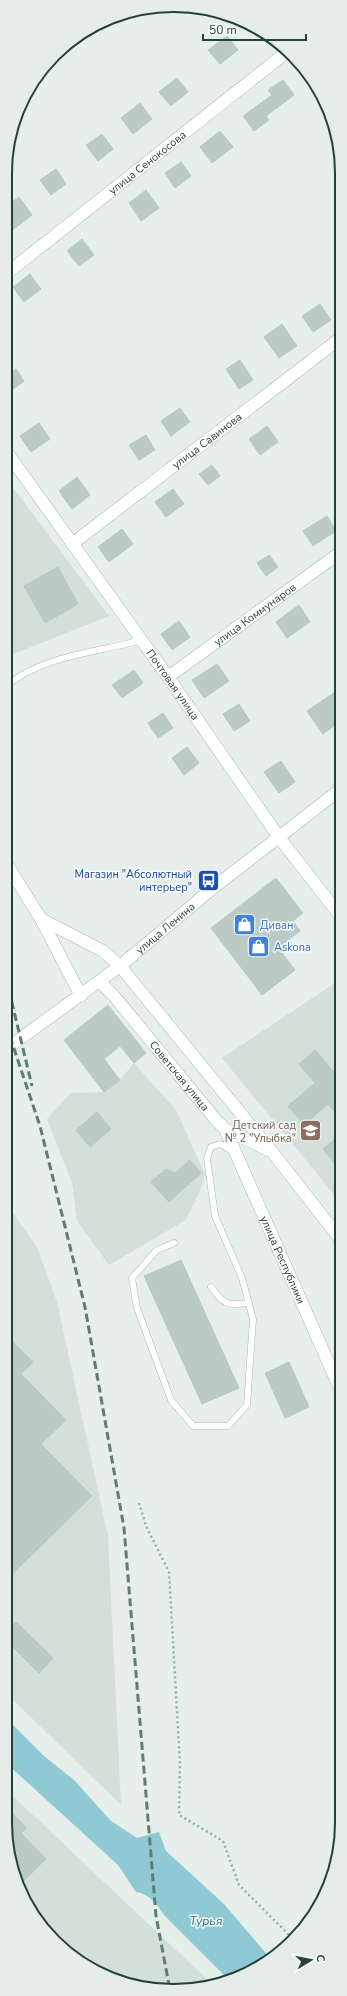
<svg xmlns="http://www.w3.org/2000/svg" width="347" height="1996" font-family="'Nunito Sans',sans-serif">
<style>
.built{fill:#d4dfda}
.water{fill:#8ec9d4}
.building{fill:#bbcac4;stroke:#b8c9c2}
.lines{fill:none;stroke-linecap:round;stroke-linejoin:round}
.service-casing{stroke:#a8b8b2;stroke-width:7}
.minor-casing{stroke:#a8b8b2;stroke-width:13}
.tertiary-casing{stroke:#a8b8b2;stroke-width:13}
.path{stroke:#86b3a5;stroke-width:2.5;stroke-dasharray:2 3;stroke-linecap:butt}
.service{stroke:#fff;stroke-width:6}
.minor{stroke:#fff;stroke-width:12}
.tertiary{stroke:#fff;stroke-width:12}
.rail{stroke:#5f7d75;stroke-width:3;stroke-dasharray:8 4;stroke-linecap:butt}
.labels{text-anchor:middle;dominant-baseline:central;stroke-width:3;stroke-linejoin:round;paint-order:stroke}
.street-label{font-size:11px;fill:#24423a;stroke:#f7fbf9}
.transit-label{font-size:11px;fill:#164399;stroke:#f7fbf9;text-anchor:end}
.shop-label{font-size:11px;fill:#366cbe;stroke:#f7fbf9;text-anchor:start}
.education-label{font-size:11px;fill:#785e54;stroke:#f7fbf9;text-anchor:end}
.water-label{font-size:12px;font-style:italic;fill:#1c6f80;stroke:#f7fbf9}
.rim{fill:none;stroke:#24423a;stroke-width:2}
</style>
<rect width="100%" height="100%" fill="#e6efeb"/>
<!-- built -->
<g class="built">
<polygon points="6,478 109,616 6,657"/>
<polygon points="341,979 341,1203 222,1058"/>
<polygon points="134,1063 176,1110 205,1175 200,1191 186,1220 109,1265 77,1221 72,1183 47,1119 71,1093 104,1092 120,1080"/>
<polygon points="6,1203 37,1247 57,1302 108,1536 121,1805 5,1692"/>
<polygon points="5,1789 67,1847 212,1984 163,1991 109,1978 54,1941 18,1887 5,1822"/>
</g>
<!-- water -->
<path class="water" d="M5,1717l39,39 30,24 37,41 26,17 22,-6 7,19 58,53 46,54 -40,23 -66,-66c-7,-11 -15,-21 -28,-23l-18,-27 -113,-103z"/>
<!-- building -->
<g class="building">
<polygon points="227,36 238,50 220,64 208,50"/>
<polygon points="177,78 188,92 171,106 159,92"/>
<polygon points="283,80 294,95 266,116 269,120 254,131 243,116 272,95 268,90"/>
<polygon points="140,103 152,119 133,134 121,118"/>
<polygon points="220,131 233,147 212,163 200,147"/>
<polygon points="102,134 113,149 98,161 86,145"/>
<polygon points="181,162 191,176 175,188 165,173"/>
<polygon points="56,169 66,184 51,195 40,180"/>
<polygon points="146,190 159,208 141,221 129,203"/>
<polygon points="19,197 32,215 6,235 6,207"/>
<polygon points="82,239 94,255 79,266 67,251"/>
<polygon points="30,274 41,289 24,302 13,287"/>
<polygon points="320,304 331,320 313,332 302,316"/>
<polygon points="282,324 297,346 279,358 264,337"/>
<polygon points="240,360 253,380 239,389 226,369"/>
<polygon points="16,369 24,381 13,389 6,379 6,376"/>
<polygon points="180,408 190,422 171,436 161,421"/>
<polygon points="39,423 50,439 31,452 20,436"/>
<polygon points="267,426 278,442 260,455 249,439"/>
<polygon points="146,435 155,450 139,460 129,445"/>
<polygon points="212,465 220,476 208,485 199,474"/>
<polygon points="77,477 90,495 72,509 59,491"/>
<polygon points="173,489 184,504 166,517 155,502"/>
<polygon points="327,516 336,531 313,546 303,531"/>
<polygon points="122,529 133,544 109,562 98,547"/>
<polygon points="269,555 278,567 266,576 257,563"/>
<polygon points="58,567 78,604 45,623 24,586"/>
<polygon points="299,605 310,622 287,638 276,622"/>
<polygon points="179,621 190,637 172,650 161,634"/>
<polygon points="217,664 229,681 204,698 192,680"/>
<polygon points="134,670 143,683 122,698 112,685"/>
<polygon points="341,688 341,721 323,734 307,711"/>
<polygon points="239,704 250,721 234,731 223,714"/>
<polygon points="163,713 173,728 158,738 148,723"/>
<polygon points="187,747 199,763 184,775 172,758"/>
<polygon points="281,761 295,782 279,793 264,772"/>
<polygon points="276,878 303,913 293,921 300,931 278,948 295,970 262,995 211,928"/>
<polygon points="108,1005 146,1053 134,1063 120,1046 104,1059 120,1080 104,1092 64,1040"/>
<polygon points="315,1050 334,1072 341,1066 341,1119 328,1104 304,1125 288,1106 315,1083 299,1064"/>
<polygon points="97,1112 111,1129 90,1147 76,1130"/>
<polygon points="341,1134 341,1170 323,1149"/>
<polygon points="190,1160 201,1173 169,1202 151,1182 166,1169 175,1173"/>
<polygon points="181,1260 239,1388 202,1404 144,1276"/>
<polygon points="5,1334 33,1362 21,1374 66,1420 41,1444 92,1496 5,1581"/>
<polygon points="289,1362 309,1407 285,1418 265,1373"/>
<polygon points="16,1622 53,1658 39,1673 5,1639 5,1633"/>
<polygon points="5,1806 27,1828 21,1833 46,1859 18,1887 5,1822"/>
</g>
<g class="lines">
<defs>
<g id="service">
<path d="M6,686c38,-31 89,-33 136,-46"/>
<polyline points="174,1243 157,1250 132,1278 137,1308 171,1400 193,1426 228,1426 247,1405 253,1319 242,1278 215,1216 207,1158 211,1147 220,1144 234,1152"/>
<path d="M211,1287c14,19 16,18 38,16"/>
</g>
<g id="minor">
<path id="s1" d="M6,274l282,-223"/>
<path id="s2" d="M6,451l162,226 110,159 63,81"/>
<path id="s3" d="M72,544l270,-207"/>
<path id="s4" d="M168,677l173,-125"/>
<polyline points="6,863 41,919 81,996"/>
<polyline points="41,919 103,951 120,966"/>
<path id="s5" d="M225,1129l116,262"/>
</g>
<g id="tertiary">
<polyline points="120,966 273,1153 341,1240"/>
<path id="s6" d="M100,982l14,14 102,124 9,9 43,21"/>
<path id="s7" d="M6,1049l114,-83 93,-78 128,-99"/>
</g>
</defs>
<!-- service casing -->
<use href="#service" class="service-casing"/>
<!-- minor casing -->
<use href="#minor" class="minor-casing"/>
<!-- tertiary casing -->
<use href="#tertiary" class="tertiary-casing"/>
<!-- path -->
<polyline class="path" points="139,1503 146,1526 169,1572 180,1764 179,1815 223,1841 239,1885 293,1939"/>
<!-- service -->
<use href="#service" class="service"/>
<!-- minor -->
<use href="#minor" class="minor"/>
<!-- tertiary -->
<use href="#tertiary" class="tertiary"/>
<!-- rail -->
<g class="rail">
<polyline points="6,978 32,1086"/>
<polyline points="6,1025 40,1126 85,1307 124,1528 156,1916 170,1990"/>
</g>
</g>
<!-- icons -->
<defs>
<symbol id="bus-square" viewBox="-11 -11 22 22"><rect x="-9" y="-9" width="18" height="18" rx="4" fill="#1a4fb4" stroke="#f7fbf9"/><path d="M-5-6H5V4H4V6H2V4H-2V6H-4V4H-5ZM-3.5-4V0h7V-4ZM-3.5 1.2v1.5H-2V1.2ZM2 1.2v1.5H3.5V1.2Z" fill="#fff"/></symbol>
<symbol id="shop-square" viewBox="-11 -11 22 22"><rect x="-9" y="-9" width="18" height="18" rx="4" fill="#3f7fe0" stroke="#f7fbf9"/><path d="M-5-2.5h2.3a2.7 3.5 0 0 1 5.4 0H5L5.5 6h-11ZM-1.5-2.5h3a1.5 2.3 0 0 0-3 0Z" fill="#fff"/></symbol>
<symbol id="school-square" viewBox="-11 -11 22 22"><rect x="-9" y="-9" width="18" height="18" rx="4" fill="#8d6e63" stroke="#f7fbf9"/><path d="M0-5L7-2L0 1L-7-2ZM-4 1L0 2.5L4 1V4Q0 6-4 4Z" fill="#fff"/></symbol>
</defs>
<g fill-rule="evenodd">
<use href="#bus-square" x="196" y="868" width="25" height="25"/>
<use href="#shop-square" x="232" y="912" width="25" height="25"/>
<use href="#shop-square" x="246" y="934" width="25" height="25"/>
<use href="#school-square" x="298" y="1118" width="25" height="25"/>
</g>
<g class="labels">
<!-- street labels -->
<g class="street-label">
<text stroke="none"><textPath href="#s1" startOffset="180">улица Сенокосова</textPath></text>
<text stroke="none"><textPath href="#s3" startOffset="170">улица Савинова</textPath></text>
<text stroke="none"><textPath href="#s4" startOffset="107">улица Коммунаров</textPath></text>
<text stroke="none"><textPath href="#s2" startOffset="287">Почтовая улица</textPath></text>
<text stroke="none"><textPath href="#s7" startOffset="200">улица Ленина</textPath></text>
<text stroke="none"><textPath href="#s6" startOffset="123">Советская улица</textPath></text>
<text stroke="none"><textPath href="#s5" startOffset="143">улица Республики</textPath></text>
</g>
<!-- transit labels -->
<g class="transit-label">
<text x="192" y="874">Магазин "Абсолютный<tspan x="192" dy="13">интерьер"</tspan></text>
</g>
<!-- shop labels -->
<g class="shop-label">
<text x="260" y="925">Диван</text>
<text x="274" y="947">Askona</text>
</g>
<!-- education labels -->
<g class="education-label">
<text x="296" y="1125">Детский сад<tspan x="296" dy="13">№ 2 "Улыбка"</tspan></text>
</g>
<!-- water labels -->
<g class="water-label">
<text x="206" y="1921">Турья</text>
</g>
</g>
<!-- crop -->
<path d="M0 0H347V1996H0ZM173 12H174A161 161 0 0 1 335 173V1823A161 161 0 0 1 174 1984H173A161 161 0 0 1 12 1823V173A161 161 0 0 1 173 12Z" fill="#e6ecea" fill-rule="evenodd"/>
<path class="rim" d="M173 12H174A161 161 0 0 1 335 173V1823A161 161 0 0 1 174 1984H173A161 161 0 0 1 12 1823V173A161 161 0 0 1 173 12Z"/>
<!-- north arrow -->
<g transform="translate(311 1960) rotate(80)" stroke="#f7fbf9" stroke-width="3" paint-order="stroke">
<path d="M0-3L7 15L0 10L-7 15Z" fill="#24423a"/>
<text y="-6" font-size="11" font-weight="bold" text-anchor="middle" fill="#24423a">С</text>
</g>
<!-- scale -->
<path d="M203 34v6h103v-6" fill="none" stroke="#24423a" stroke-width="2"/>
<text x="209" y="34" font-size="12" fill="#24423a" stroke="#f7fbf9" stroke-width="3" paint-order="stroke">50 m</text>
</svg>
